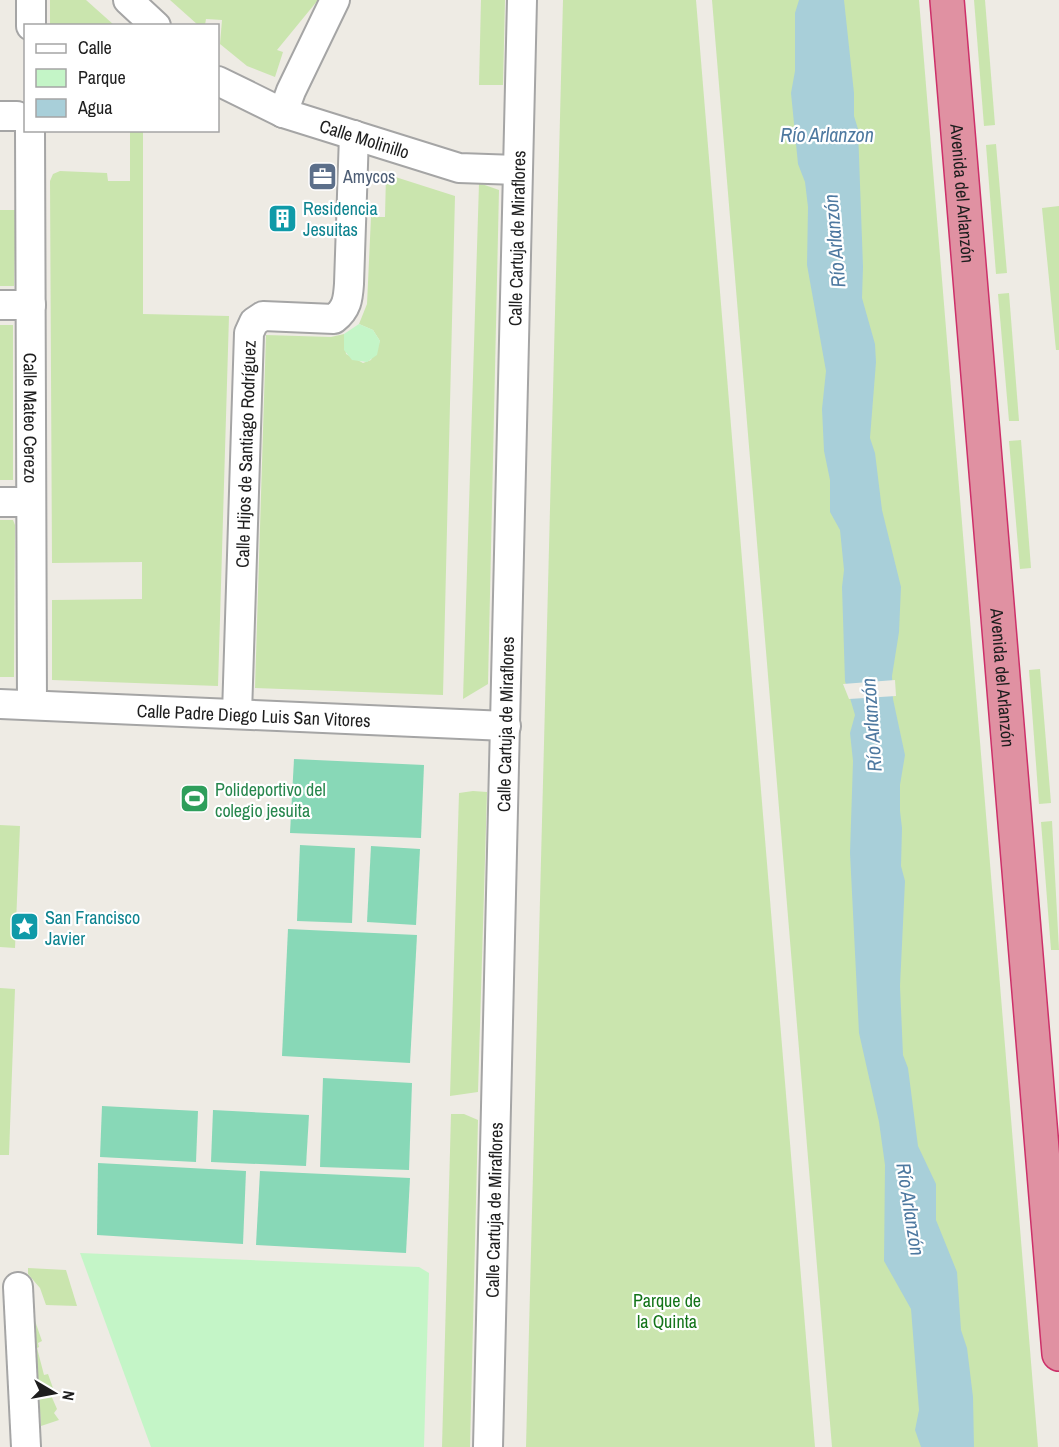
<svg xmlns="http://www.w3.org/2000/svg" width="1059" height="1447" font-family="'Archivo Narrow',sans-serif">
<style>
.grass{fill:#cae5ae}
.park{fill:#c4f5c7}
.pitch{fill:#88d8b7}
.water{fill:#a8cfd9}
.pier{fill:#eeebe4}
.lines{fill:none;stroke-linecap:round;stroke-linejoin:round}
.minor-casing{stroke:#a5a5a5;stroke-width:32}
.highway-casing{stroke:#cd3069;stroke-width:36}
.minor{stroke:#fff;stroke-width:28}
.highway{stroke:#e091a2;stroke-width:33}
.labels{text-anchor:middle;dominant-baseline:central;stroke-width:4.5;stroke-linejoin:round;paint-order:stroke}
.street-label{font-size:18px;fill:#1e1e1e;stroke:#fff}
.service-label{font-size:18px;fill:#4e5e75;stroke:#fff;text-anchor:start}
.culture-label{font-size:18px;fill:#0d838f;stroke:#fff;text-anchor:start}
.leisure-label{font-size:18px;fill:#27864d;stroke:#fff;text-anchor:start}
.park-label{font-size:18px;fill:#137419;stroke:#fff}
.water-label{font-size:20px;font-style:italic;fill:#4e79a0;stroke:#fff}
</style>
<rect width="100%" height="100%" fill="#eeebe4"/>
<!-- grass -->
<g class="grass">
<polygon points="50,0 86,0 114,25 50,25"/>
<polygon points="170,0 318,0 277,50 283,52 275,77 247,66 220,44 222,20 206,19 205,25 198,25"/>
<polygon points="481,0 505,0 503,85 479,85"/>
<polygon points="563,0 696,0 815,1447 526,1447"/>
<polygon points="712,0 919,0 1038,1447 832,1447"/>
<polygon points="974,0 985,0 995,125 984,126"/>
<polygon points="130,131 143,131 143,314 229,316 218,686 52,680 52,600 142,599 142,562 52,563 50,181 53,174 60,171 107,173 108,181 130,181"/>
<polygon points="996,144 1007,273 996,274 986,145"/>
<polygon points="386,174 455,196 443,695 255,688 266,335 331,337 344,334 346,354 363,363 371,360 380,341 373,330 359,324 367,304 371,217 385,217"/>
<polygon points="479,183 499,190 488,684 463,699"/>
<polygon points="1059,206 1059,350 1056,350 1042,208"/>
<polygon points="0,210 16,210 14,286 0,286"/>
<polygon points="1009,293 1019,421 1009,421 998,294"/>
<rect x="0" y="325" width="13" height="155"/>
<polygon points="1021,440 1031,568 1020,569 1009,441"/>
<polygon points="0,520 13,520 15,525 14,677 0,677"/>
<polygon points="1040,669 1051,803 1039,804 1029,670"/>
<polygon points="473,791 487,792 478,1092 450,1096 459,793"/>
<polygon points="1052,821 1059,950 1051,950 1041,822"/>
<polygon points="0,825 20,826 15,948 0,947"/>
<polygon points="0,988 15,989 9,1155 0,1155"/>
<polygon points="451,1114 464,1114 478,1120 470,1447 442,1447"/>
<polygon points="28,1268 66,1270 77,1306 46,1305 40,1288 28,1274"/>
<polygon points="34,1318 42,1341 38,1343 39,1347 37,1348 44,1375 48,1374 54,1391 50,1393 57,1409 54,1413 59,1420 41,1426"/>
</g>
<!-- park -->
<g class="park">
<polygon points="359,324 373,330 380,341 377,355 367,362 352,360 344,350 344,334"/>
<polygon points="80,1253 419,1267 429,1273 424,1447 151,1447"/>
</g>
<!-- pitch -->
<g class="pitch">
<polygon points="294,759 424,765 421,838 290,833"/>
<polygon points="300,845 355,848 352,923 297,921"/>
<polygon points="371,846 420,849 416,925 367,922"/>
<polygon points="288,929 417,935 410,1063 282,1056"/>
<polygon points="323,1078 412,1083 409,1170 320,1167"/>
<polygon points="102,1106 198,1111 196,1162 100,1157"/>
<polygon points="213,1110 309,1115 306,1166 211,1162"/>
<polygon points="98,1163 246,1171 243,1244 97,1235"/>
<polygon points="260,1171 410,1178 406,1253 256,1245"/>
</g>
<!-- water -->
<polygon class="water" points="799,0 844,0 854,93 854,116 858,129 863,267 862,298 875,344 876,362 870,438 875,453 882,510 901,587 899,632 892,676 893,699 905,755 900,785 900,811 902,828 901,866 905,881 900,986 903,1055 908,1068 918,1146 936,1184 936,1220 957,1272 961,1330 967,1348 973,1397 974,1447 921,1447 915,1430 919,1410 911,1309 884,1261 885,1165 879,1122 859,1033 850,853 853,761 850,733 855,715 845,681 842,587 844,570 840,530 830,512 830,480 824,451 822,409 826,371 807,265 808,207 805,182 798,164 791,93 795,71 795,13"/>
<!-- pier -->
<polygon class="pier" points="895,680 896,696 849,699 843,684"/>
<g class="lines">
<defs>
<g id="minor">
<polyline points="128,0 156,26"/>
<polyline points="31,26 31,0"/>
<path id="s1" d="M218,81l65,32 176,55 58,2"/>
<polyline points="283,113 291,91 335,0"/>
<polyline points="0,116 17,116"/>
<path id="s2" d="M30,130l2,575"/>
<polyline points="0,305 31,305"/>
<polyline points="0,502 30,502"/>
<path id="s3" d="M0,704l506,22"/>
<path id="s4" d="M237,714l12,-381 5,-11 9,-6 71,3c13,-10 14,-20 15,-35l5,-149"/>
<polyline points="18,1287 26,1447"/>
<path id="s5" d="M488,1447l34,-1447"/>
</g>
<g id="highway">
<path id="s6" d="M947,0l112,1354"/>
</g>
</defs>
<!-- minor casing -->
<use href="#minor" class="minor-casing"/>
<!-- highway casing -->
<use href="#highway" class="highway-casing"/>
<!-- minor -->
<use href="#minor" class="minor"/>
<!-- highway -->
<use href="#highway" class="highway"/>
</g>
<!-- icons -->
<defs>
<symbol id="office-square" viewBox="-11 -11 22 22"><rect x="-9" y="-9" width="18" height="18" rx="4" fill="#5c6f8a" stroke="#fff"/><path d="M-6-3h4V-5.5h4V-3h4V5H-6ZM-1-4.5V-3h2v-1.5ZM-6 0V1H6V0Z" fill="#fff"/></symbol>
<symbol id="building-square" viewBox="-11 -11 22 22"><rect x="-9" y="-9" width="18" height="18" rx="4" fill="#0f9aa8" stroke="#fff"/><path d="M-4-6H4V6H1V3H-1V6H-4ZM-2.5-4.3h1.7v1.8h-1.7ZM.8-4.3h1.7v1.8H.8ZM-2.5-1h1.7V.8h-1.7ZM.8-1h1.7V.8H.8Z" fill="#fff"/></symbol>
<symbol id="stadium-square" viewBox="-11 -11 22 22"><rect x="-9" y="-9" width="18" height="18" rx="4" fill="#2e9e5b" stroke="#fff"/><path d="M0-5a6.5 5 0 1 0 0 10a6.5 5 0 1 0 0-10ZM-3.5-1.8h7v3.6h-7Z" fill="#fff"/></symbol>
<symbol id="sight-square" viewBox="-11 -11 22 22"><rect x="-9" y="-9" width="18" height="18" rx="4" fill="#0f9aa8" stroke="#fff"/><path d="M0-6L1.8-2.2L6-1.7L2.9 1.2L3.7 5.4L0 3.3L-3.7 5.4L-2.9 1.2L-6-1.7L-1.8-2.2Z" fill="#fff"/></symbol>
</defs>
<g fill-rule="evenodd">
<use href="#office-square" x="306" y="160" width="33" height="33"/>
<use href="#building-square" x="266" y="202" width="33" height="33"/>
<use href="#stadium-square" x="178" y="782" width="33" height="33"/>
<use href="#sight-square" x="8" y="910" width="33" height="33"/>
</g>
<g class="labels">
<!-- street labels -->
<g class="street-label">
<text stroke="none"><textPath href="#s1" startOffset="158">Calle Molinillo</textPath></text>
<text stroke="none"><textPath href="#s6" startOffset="194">Avenida del Arlanzón</textPath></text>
<text stroke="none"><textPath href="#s5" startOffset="1209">Calle Cartuja de Miraflores</textPath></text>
<text stroke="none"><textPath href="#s2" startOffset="288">Calle Mateo Cerezo</textPath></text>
<text stroke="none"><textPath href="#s4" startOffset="260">Calle Hijos de Santiago Rodríguez</textPath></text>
<text stroke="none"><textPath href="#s6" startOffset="680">Avenida del Arlanzón</textPath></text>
<text stroke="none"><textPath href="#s3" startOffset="254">Calle Padre Diego Luis San Vitores</textPath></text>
<text stroke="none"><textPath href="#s5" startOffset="723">Calle Cartuja de Miraflores</textPath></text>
<text stroke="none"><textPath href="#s5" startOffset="237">Calle Cartuja de Miraflores</textPath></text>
</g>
<!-- service labels -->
<g class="service-label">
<text x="343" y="176">Amycos</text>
</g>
<!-- culture labels -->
<g class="culture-label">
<text x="303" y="208">Residencia<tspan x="303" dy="21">Jesuitas</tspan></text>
<text x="45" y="917">San Francisco<tspan x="45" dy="21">Javier</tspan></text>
</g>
<!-- leisure labels -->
<g class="leisure-label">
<text x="215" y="789">Polideportivo del<tspan x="215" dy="21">colegio jesuita</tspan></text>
</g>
<!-- park labels -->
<g class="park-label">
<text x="667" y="1300">Parque de<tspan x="667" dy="21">la Quinta</tspan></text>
</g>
<!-- water labels -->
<g class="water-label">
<text x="827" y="134">Río Arlanzon</text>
<text transform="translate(834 241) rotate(-95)">Río Arlanzón</text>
<text transform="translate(871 725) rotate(-94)">Río Arlanzón</text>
<text transform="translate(911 1209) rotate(81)">Río Arlanzón</text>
</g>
</g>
<!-- legend -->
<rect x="24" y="24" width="195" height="108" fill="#ffffff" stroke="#a5a5a5" stroke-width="1.5"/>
<rect x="36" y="44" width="30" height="9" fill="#ffffff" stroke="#a5a5a5" stroke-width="1.5"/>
<text x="78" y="54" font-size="18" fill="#1e1e1e">Calle</text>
<rect x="36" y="69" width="30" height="18" fill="#c4f5c7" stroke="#a5a5a5" stroke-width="1.5"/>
<text x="78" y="84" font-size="18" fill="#1e1e1e">Parque</text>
<rect x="36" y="99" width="30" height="18" fill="#a8cfd9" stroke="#a5a5a5" stroke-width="1.5"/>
<text x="78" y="114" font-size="18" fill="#1e1e1e">Agua</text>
<!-- north arrow -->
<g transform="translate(54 1393) rotate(100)" stroke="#ffffff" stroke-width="4.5" paint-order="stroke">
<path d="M0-4.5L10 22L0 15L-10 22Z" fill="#1e1e1e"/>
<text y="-9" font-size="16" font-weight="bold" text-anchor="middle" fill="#1e1e1e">N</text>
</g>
</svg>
